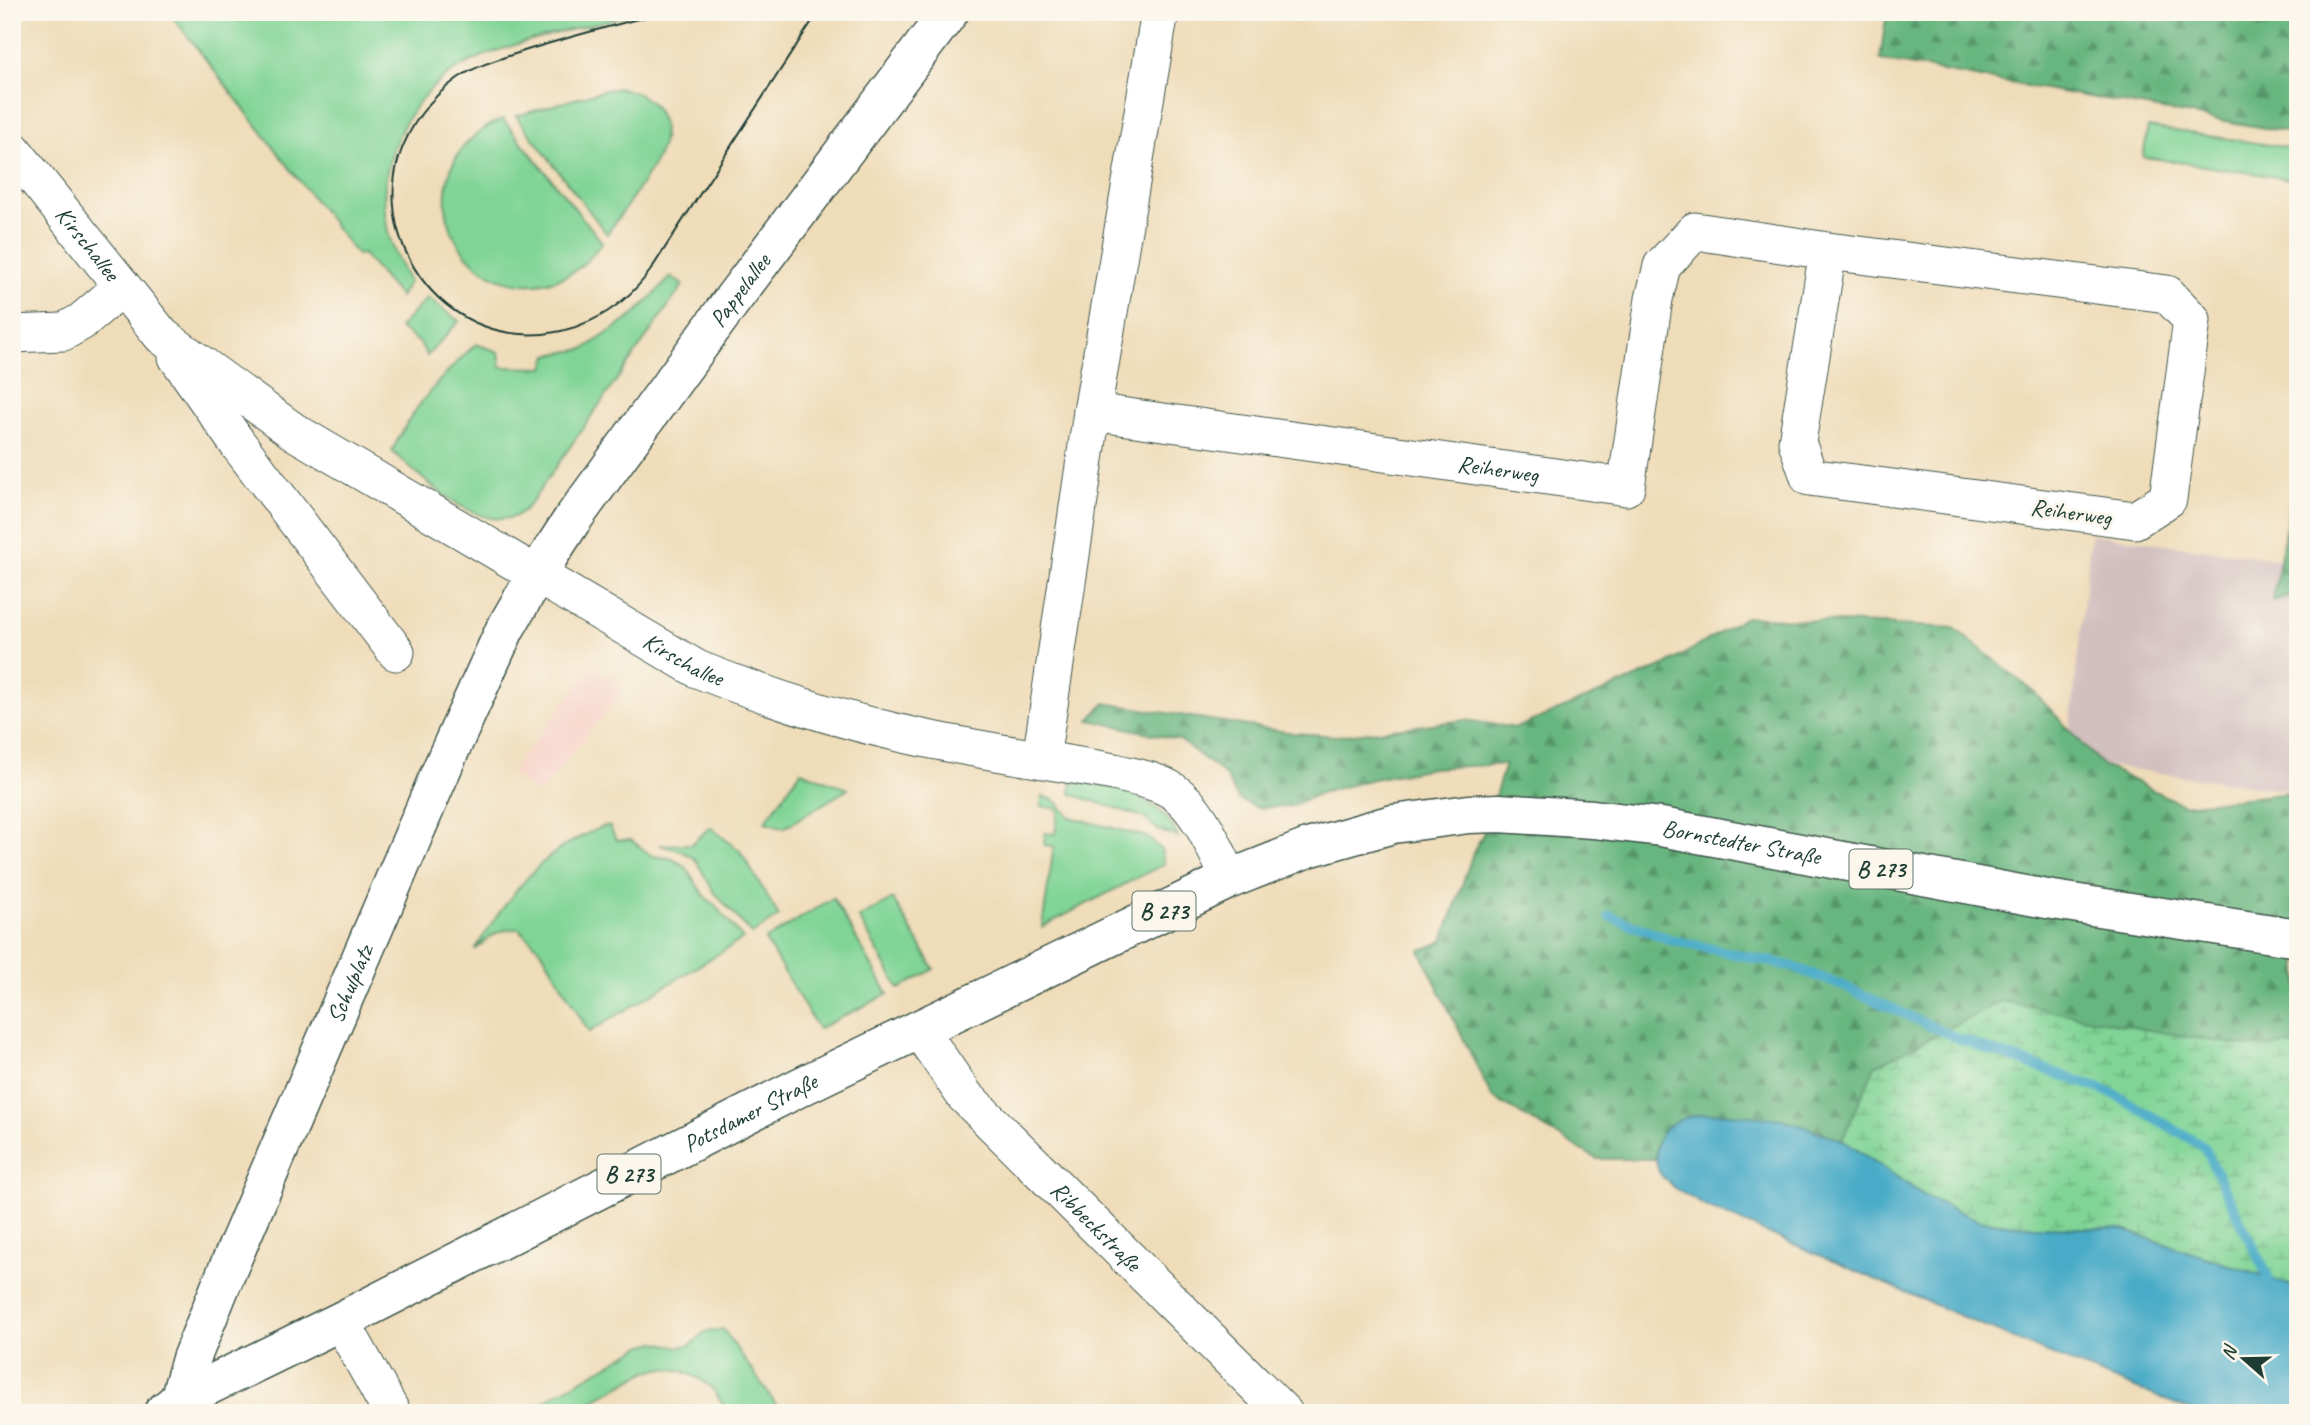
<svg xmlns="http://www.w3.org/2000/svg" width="2310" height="1425" font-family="Caveat,sans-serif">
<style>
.built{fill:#f7d1c6}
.industrial{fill:#d2bfbf}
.green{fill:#80d496;stroke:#508865;stroke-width:2}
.forest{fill:url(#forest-firs);stroke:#447a5a;stroke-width:2}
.wetland{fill:url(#wetland-marsh);stroke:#508865;stroke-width:2}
.water{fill:#48abc7;stroke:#34747e;stroke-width:2}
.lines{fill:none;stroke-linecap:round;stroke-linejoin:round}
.stream{stroke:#48abc7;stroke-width:10}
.street-casing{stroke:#3e5548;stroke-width:39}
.secondary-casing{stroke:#3e5548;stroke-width:41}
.primary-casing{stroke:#3e5548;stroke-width:41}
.street{stroke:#fff;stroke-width:37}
.secondary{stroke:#fff;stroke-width:38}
.primary{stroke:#fff;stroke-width:38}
.tram{stroke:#1f3d34;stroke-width:2}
.labels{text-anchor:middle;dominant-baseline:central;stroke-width:6;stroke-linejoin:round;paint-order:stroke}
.shield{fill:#fbf7ec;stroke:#61756b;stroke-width:2}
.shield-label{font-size:23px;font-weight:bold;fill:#1f3d34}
.street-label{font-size:24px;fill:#1f3d34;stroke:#fbf7ec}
</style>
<defs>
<pattern id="forest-firs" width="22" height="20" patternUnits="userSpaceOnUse" patternTransform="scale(1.75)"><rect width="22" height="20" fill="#68b67f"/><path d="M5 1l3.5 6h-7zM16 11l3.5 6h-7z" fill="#559569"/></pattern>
<pattern id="wetland-marsh" width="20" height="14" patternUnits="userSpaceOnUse" patternTransform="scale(1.75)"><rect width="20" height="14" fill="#80d496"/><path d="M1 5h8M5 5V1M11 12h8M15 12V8" fill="none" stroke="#68ad7b"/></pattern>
</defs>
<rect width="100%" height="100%" fill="#fbf7ec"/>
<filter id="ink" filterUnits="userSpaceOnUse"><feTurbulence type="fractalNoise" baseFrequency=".0143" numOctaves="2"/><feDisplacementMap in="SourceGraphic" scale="14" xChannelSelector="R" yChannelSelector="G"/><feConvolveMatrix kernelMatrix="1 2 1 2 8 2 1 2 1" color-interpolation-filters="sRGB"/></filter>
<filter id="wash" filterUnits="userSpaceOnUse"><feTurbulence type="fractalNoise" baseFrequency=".00686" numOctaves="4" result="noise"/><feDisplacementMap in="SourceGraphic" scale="28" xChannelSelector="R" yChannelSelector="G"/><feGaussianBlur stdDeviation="1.57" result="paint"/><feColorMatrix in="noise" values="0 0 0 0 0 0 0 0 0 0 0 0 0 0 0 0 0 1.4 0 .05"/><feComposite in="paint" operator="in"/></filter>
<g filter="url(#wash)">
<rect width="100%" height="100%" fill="#efdcb9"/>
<!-- built -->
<polygon class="built" points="594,666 623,690 539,795 510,772"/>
<!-- industrial -->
<polygon class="industrial" points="2091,534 2298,562 2297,792 2102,765 2070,729"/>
<!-- green -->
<g class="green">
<path d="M169,12h458l1,3c-48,13 -108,25 -154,45 -63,27 -100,100 -87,167 4,20 13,37 22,55l-9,15 -37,-43 -6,1z"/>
<path d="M619,88c14,3 25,7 34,17 24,29 2,58 -15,84 -10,15 -20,30 -31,45l-91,-118 89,-26z"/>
<path d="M503,119l99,123c-11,15 -22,28 -39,35 -70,30 -137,-38 -112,-108 9,-25 28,-40 52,-50z"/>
<polygon points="2148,127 2298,149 2298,180 2143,157"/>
<path d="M671,277l12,8 -153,219c-5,5 -11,12 -17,13 -39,12 -94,-41 -121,-66 21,-45 48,-73 84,-107l23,8 2,15 43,1 4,-13 36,-6 49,-33z"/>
<polygon points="427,298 459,321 427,356 420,343 399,328"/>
<polygon points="801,771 848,789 784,828 765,822"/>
<path d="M1071,782c42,2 89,14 107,55l-20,-7 -15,-13 -72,-23z"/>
<polygon points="1042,796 1056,801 1070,817 1147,837 1161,849 1164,864 1042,927 1054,846 1044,845 1045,833 1055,834 1059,809 1041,806"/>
<path d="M604,826l6,1 6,13h15l21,16 18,2 15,8 20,31 10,8 28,34 -154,93 -48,-82 -22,-21c-20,-1 -29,7 -44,21 16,-28 47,-71 72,-91 17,-15 37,-24 57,-33z"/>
<polygon points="710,827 740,851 779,916 752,934 714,892 695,859 682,851 659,845 692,844"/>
<polygon points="833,898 888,994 818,1029 765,940"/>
<polygon points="893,899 934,969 899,989 859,918"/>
<polygon points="723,1329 782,1413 729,1413 711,1387 698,1378 683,1371 665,1368 647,1371 570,1413 522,1413 644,1345 656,1342 679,1347 691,1345 705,1332"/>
</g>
<!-- forest -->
<g class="forest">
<polygon points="1887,12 2298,12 2298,134 1880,60"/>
<polygon points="2298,456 2298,593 2273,601"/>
<polygon points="1746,617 1954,628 2034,692 2102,765 2183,805 2298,792 2298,1288 2120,1229 1928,1198 1657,1142 1655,1159 1597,1159 1492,1097 1420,951 1443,941 1473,853 1483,834 1505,764 1432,768 1405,773 1373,779 1321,793 1291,806 1258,808 1238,799 1225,775 1180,740 1089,720 1105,703 1293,733 1338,736 1465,720 1516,728 1664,666"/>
</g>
<!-- wetland -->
<polygon class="wetland" points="2002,1001 2143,1029 2252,1047 2298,1045 2298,1288 2120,1229 2035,1227 1980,1221 1928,1198 1842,1140 1875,1066"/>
<!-- water -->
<path class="water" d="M1719,1113l63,6 60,21 86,58 52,23 55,6 85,2 178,59v125h-100l-158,-63 -333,-143c-15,-9 -33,-17 -45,-31 -5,-6 -7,-17 -6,-25 2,-32 37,-37 63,-38z"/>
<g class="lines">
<!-- stream -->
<polyline class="stream" points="1609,916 1672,940 1790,966 1841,985 1959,1039 2112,1093 2204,1147 2269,1279"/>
</g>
</g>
<g filter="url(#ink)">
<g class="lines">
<defs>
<g id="street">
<path id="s1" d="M12,149l150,187 131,95 404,238c65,26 130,47 198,63 72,17 146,27 219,40 19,5 42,8 59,19 28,19 42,59 57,88"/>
<polyline points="12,334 63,332 81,322 122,287"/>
<polyline points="177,357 238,444 396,652"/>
<path id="s2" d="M1092,412l534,75 28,-188 8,-33 33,-35 133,20 339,43 25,26 -24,179 -33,21 -326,-43 -12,-35 31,-191"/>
<polyline points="1041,759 1092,412 1160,12"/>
<path id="s3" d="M919,1029l46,67 319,317"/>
<polyline points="341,1321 392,1413"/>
</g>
<g id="secondary">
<path id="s4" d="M179,1400l12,-41 30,-74 226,-528 58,-128 32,-55 35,-54 158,-217 219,-291"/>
</g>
<g id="primary">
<path id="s5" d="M163,1413l16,-13 162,-79 457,-233 432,-209 78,-31 85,-24 76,-10 30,-1 94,6 68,8 386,72 251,39"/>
</g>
</defs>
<!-- street casing -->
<use href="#street" class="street-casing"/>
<!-- secondary casing -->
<use href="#secondary" class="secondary-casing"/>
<!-- primary casing -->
<use href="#primary" class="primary-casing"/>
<!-- street -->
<use href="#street" class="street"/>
<!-- secondary -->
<use href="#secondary" class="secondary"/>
<!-- primary -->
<use href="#primary" class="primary"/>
<!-- tram -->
<path class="tram" d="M665,12c-47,12 -93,24 -138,38 -24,8 -48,14 -69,28 -28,20 -48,46 -59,79 -9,30 -7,64 6,93 47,105 179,112 245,21l168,-259"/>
</g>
</g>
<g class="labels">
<!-- shield labels -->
<g class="shield">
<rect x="1849.5" y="849.5" width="63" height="39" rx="5"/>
<rect x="1132.5" y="891.5" width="63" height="39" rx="5"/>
<rect x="597.5" y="1154.5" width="63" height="39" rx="5"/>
</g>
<g class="shield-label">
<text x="1881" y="869">B 273</text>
<text x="1164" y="911">B 273</text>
<text x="629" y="1174">B 273</text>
</g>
<!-- street labels -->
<g class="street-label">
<text stroke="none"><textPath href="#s1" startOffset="121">Kirschallee</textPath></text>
<text stroke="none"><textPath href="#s4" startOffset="1250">Pappelallee</textPath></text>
<text stroke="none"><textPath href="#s2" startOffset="410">Reiherweg</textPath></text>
<text transform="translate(2071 512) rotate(8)">Reiherweg</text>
<text stroke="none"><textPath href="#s1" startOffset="854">Kirschallee</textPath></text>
<text stroke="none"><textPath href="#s5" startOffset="1717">Bornstedter Straße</textPath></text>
<text stroke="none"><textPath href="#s4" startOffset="450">Schulplatz</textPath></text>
<text stroke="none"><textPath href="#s5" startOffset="660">Potsdamer Straße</textPath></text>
<text stroke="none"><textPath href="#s3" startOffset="266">Ribbeckstraße</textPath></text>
</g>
</g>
<!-- margin -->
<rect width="2310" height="1425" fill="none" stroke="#fbf7ec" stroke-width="42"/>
<!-- north arrow -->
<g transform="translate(2244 1359) rotate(290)" stroke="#fbf7ec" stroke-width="5" paint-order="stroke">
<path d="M0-5L12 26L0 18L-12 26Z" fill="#1f3d34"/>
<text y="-10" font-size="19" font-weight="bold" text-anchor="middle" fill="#1f3d34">N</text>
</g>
</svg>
